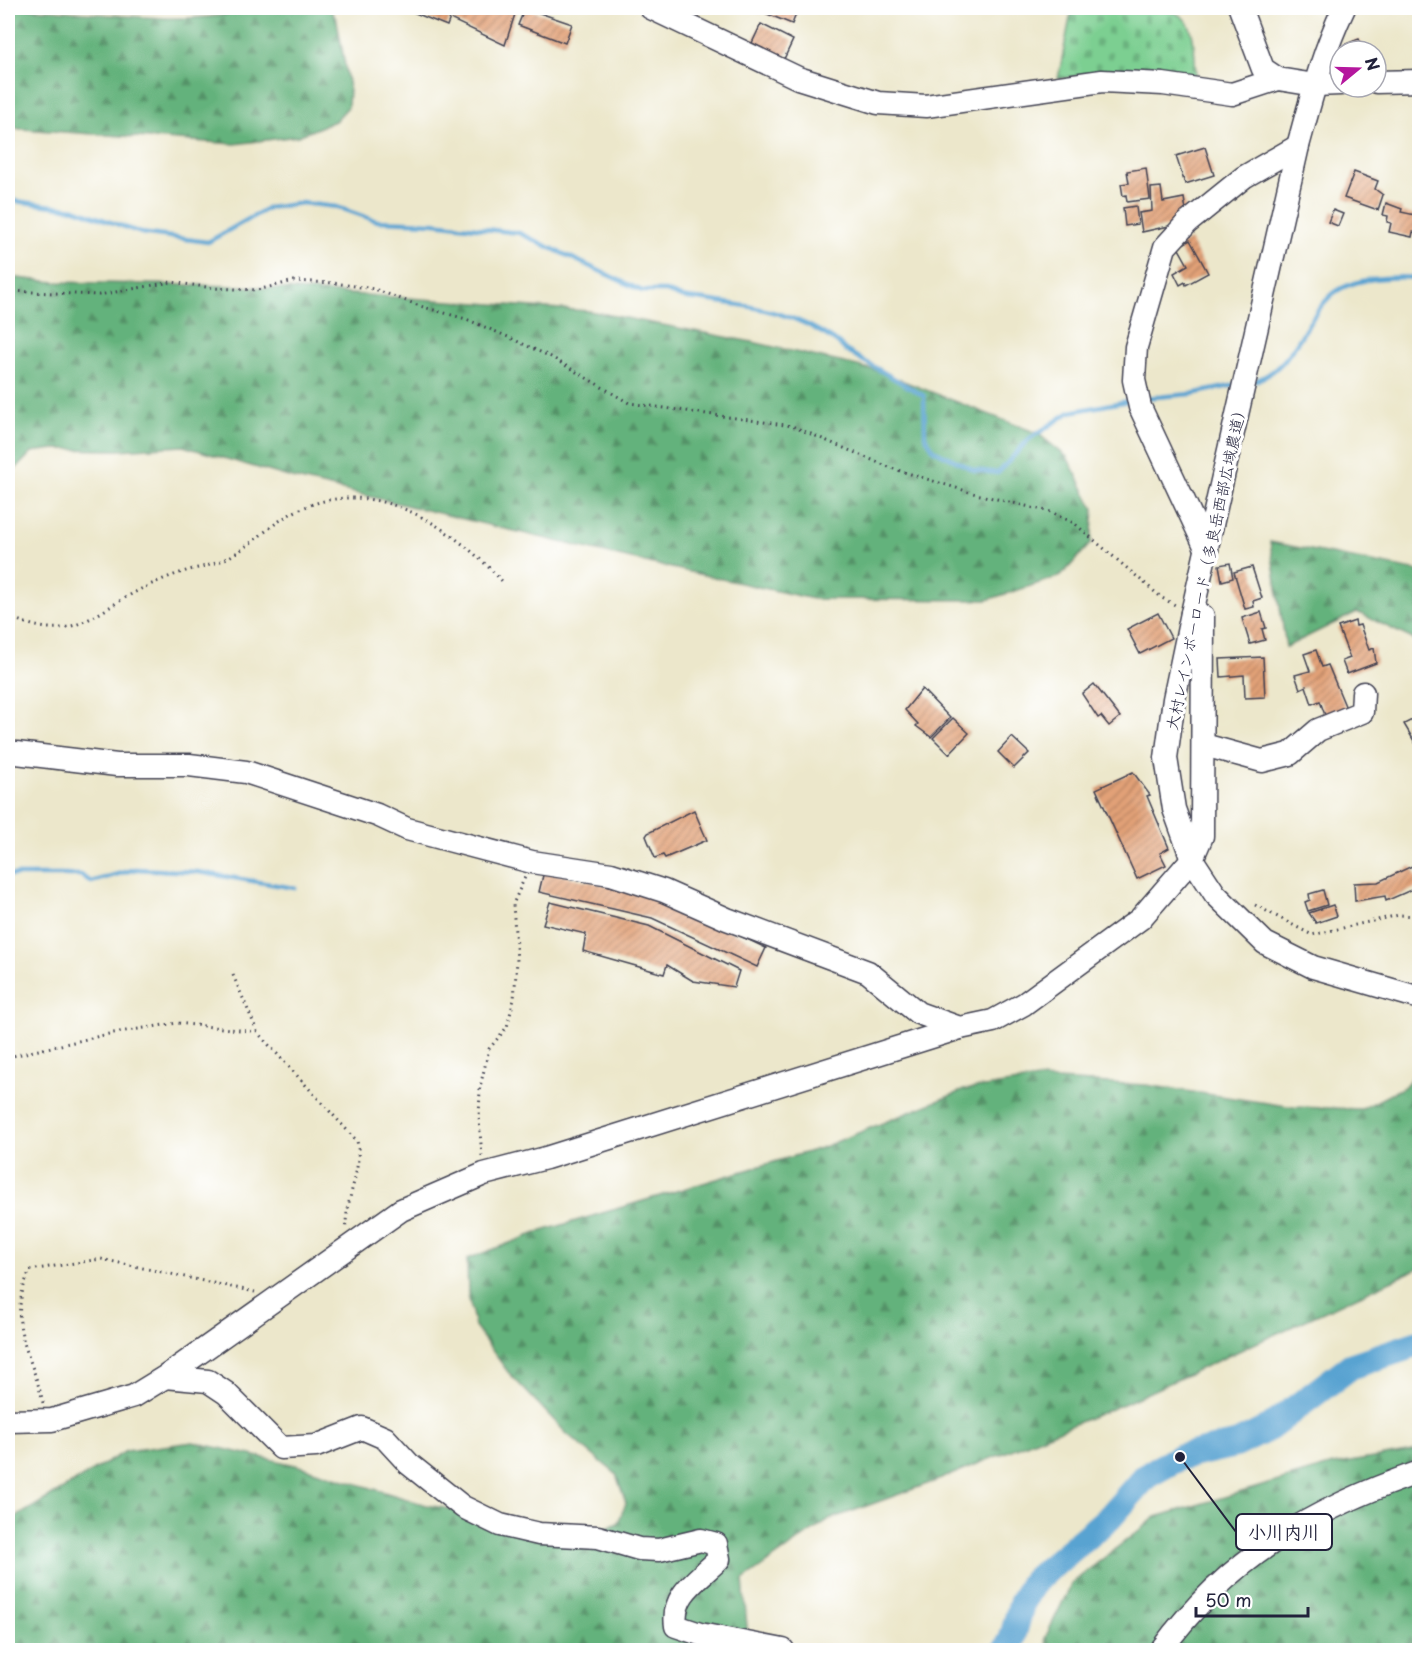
<svg xmlns="http://www.w3.org/2000/svg" width="1427" height="1658" font-family="'Playpen Sans','Klee One',sans-serif">
<style>
.forest{fill:url(#forest-firs);stroke:#436a5b;stroke-width:1.5}
.cemetery{fill:url(#cemetery-stones);stroke:#4e7866;stroke-width:1.5}
.lines{fill:none;stroke-linecap:round;stroke-linejoin:round}
.stream{stroke:#59a3d1;stroke-width:4.5}
.river{stroke:#59a3d1;stroke-width:27}
.building{fill:url(#building-hatch)}
.minor-casing{stroke:#404051;stroke-width:25}
.path{stroke:#404051;stroke-width:3;stroke-dasharray:1.5 4.5;stroke-linecap:butt}
.minor{stroke:#fff;stroke-width:22}
.labels{text-anchor:middle;dominant-baseline:central;stroke-width:6;stroke-linejoin:round;paint-order:stroke}
.street-label{font-size:16px;fill:#22223b;stroke:#fff}
.leader{fill:none;stroke:#22223b;stroke-width:2}
.callout-dot{fill:#22223b;stroke:#fff;stroke-width:2}
.callout{fill:#fff;stroke:#22223b;stroke-width:2}
.callout-label{font-size:18px;text-anchor:middle;font-weight:bold;fill:#22223b}
</style>
<defs>
<pattern id="forest-firs" width="22" height="20" patternUnits="userSpaceOnUse" patternTransform="scale(1.5)"><rect width="22" height="20" fill="#64b27b"/><path d="M5 1l3.5 6h-7zM16 11l3.5 6h-7z" fill="#529066"/></pattern>
<pattern id="cemetery-stones" width="16" height="16" patternUnits="userSpaceOnUse" patternTransform="scale(1.5)"><rect width="16" height="16" fill="#7bcf91"/><path d="M2 7V4a2 2 0 0 1 4 0v3zM10 15v-3a2 2 0 0 1 4 0v3z" fill="#6ab17e"/></pattern>
<pattern id="building-hatch" width="6" height="6" patternUnits="userSpaceOnUse" patternTransform="scale(1.5)"><rect width="6" height="6" fill="#e2a177"/><path d="M-1 1l2-2M0 6l6-6M5 7l2-2" fill="none" stroke="#b78363"/></pattern>
</defs>
<rect width="100%" height="100%" fill="#fff"/>
<filter id="ink" filterUnits="userSpaceOnUse"><feTurbulence type="fractalNoise" baseFrequency=".0167" numOctaves="2"/><feDisplacementMap in="SourceGraphic" scale="12" xChannelSelector="R" yChannelSelector="G"/><feConvolveMatrix kernelMatrix="1 2 1 2 8 2 1 2 1" color-interpolation-filters="sRGB"/></filter>
<filter id="wash" filterUnits="userSpaceOnUse"><feTurbulence type="fractalNoise" baseFrequency=".008" numOctaves="4" result="noise"/><feDisplacementMap in="SourceGraphic" scale="24" xChannelSelector="R" yChannelSelector="G"/><feGaussianBlur stdDeviation="1.35" result="paint"/><feColorMatrix in="noise" values="0 0 0 0 0 0 0 0 0 0 0 0 0 0 0 0 0 1.4 0 .05"/><feComposite in="paint" operator="in"/></filter>
<g filter="url(#wash)">
<rect width="100%" height="100%" fill="#ece7cb"/>
<!-- forest -->
<g class="forest">
<path d="M8,8c53,-1 196,23 237,0h85l7,13 12,67 -1,19 -13,14 -37,15 -63,8 -227,-16z"/>
<polygon points="8,277 55,282 239,286 589,311 752,342 875,370 1037,433 1067,457 1094,509 1091,543 1061,576 987,600 813,599 631,559 292,478 183,446 117,450 55,449 32,452 8,477"/>
<polygon points="1270,542 1419,571 1419,642 1357,612 1286,647"/>
<polygon points="1419,1069 1419,1268 1128,1402 941,1479 828,1520 743,1580 748,1638 746,1650 8,1650 8,1522 126,1451 193,1442 300,1466 426,1505 537,1522 588,1537 618,1523 626,1503 616,1474 567,1434 508,1372 475,1327 468,1294 467,1259 542,1231 821,1148 964,1090 1038,1079 1146,1085 1294,1107 1362,1109 1404,1087"/>
<polygon points="1419,1450 1419,1650 1047,1650 1045,1638 1072,1583 1156,1517 1333,1465"/>
</g>
<!-- cemetery -->
<path class="cemetery" d="M1072,8h51l17,3 3,-3c54,0 50,22 53,67l-85,-4 -53,8z"/>
<g class="lines">
<!-- stream -->
<g class="stream">
<path d="M8,200l67,9 66,24 67,9 60,-34 34,-5 35,4 40,14 57,2 85,10 123,58h24l15,6c48,7 96,9 138,34 10,6 19,10 26,19l79,46 1,40 9,14 40,20 24,3 31,-34 41,-27 63,-12"/>
<path d="M1250,382c43,-9 53,-64 84,-89 21,-16 61,-17 86,-15"/>
<polyline points="1144,398 1191,394 1236,385"/>
<polyline points="8,875 81,875 91,882 135,869 198,872 295,888"/>
</g>
<!-- river -->
<polyline class="river" points="1006,1650 1012,1639 1022,1602 1034,1581 1111,1516 1146,1476 1180,1457 1237,1444 1269,1428 1351,1366 1420,1343"/>
</g>
<g id="blocks">
<!-- building -->
<g class="building">
<polygon points="403,8 447,8 453,10 447,26"/>
<polygon points="457,8 517,8 505,45 452,20"/>
<polygon points="525,8 572,24 565,43 518,25"/>
<polygon points="746,8 763,8 761,14"/>
<polygon points="767,8 787,8 797,12 792,24 765,13"/>
<polygon points="761,24 793,40 784,59 752,43"/>
<polygon points="1359,39 1364,51 1346,51 1344,45"/>
<polygon points="1205,147 1214,175 1185,184 1176,156"/>
<polygon points="1146,168 1150,199 1127,202 1126,195 1123,196 1121,184 1129,183 1127,171"/>
<polygon points="1354,172 1378,181 1375,189 1383,195 1378,210 1344,198"/>
<polygon points="1161,187 1163,202 1184,198 1187,217 1178,224 1142,232 1139,213 1152,211 1151,188"/>
<polygon points="1386,203 1402,209 1401,212 1420,216 1420,233 1413,232 1412,237 1389,232 1391,223 1387,222 1388,216 1383,215"/>
<polygon points="1136,206 1138,224 1125,226 1123,208"/>
<polygon points="1333,210 1343,214 1338,226 1328,222"/>
<polygon points="1190,240 1208,273 1186,285 1185,282 1180,285 1174,273 1188,265 1178,247"/>
<polygon points="1230,563 1233,578 1222,581 1219,565"/>
<polygon points="1252,567 1262,598 1253,601 1254,607 1245,609 1234,572"/>
<polygon points="1261,612 1266,628 1262,629 1265,640 1250,644 1242,618"/>
<polygon points="1158,613 1171,638 1140,654 1127,629"/>
<polygon points="1355,621 1356,626 1360,625 1369,650 1374,648 1376,663 1347,674 1342,661 1350,658 1338,627"/>
<polygon points="1316,650 1322,667 1328,665 1348,713 1327,721 1320,701 1312,704 1306,686 1300,689 1295,675 1310,671 1304,654"/>
<polygon points="1263,657 1265,697 1245,698 1244,675 1221,677 1220,659"/>
<polygon points="1094,684 1120,717 1109,726 1101,716 1098,718 1082,694"/>
<polygon points="922,689 950,718 931,737 916,726 918,724 905,710"/>
<polygon points="953,718 969,733 949,754 933,738"/>
<polygon points="1414,719 1420,731 1420,751 1404,724"/>
<polygon points="1012,737 1029,753 1014,768 998,752"/>
<polygon points="1133,772 1150,795 1147,796 1169,848 1160,853 1166,865 1137,879 1096,789"/>
<polygon points="694,810 707,840 665,858 663,855 655,858 646,836 648,833"/>
<polygon points="1412,866 1420,886 1386,901 1385,896 1355,901 1354,883 1378,882"/>
<polygon points="544,871 658,897 766,948 757,967 652,918 539,892"/>
<polygon points="1323,890 1327,905 1308,911 1305,902 1310,900 1309,894"/>
<polygon points="550,902 649,926 739,971 734,987 693,981 667,965 664,974 583,951 586,934 543,924"/>
<polygon points="1333,905 1337,916 1316,923 1309,913"/>
</g>
</g>
</g>
<g filter="url(#ink)">
<use href="#blocks" fill-opacity="0" stroke="#404051" stroke-width="1.5"/>
<g class="lines">
<defs>
<g id="minor">
<polyline points="651,8 798,78 878,103 926,106 1102,81 1163,84 1232,94 1278,79 1315,85 1340,84"/>
<polyline points="1240,8 1263,69 1278,79"/>
<path d="M1344,8c-21,43 -33,91 -46,138l-106,467 -18,86 -8,59 8,51 18,50 23,35 50,49 48,24 107,31"/>
<polyline points="1376,82 1420,81"/>
<polyline points="1207,550 1140,407 1134,380 1136,347 1165,247 1187,223 1244,177 1298,146"/>
<polyline points="1204,745 1262,761 1290,754 1318,730 1362,712 1363,693"/>
<polyline points="8,752 117,765 189,765 246,772 377,815 407,829 532,862 611,874 664,891 727,919 868,972 918,1013 960,1028"/>
<path d="M165,1377l43,4 18,12 55,55 35,-2 46,-18 23,10 24,26 54,43 37,18 39,9 59,3 41,12 20,1 42,-10 15,4 3,15c-21,21 -48,35 -43,67l24,8 83,16"/>
<polyline points="8,1421 52,1420 134,1396 165,1377 401,1210 484,1174 546,1158 960,1028 993,1021 1024,1004 1140,919 1192,859 1202,836 1203,616 1192,613"/>
<path d="M1161,1650c66,-91 153,-142 259,-178"/>
</g>
</defs>
<!-- minor casing -->
<use href="#minor" class="minor-casing"/>
<!-- path -->
<g class="path">
<polyline points="8,291 99,295 171,282 213,288 257,290 294,281 334,283 374,289 420,306 466,319 506,336 551,357 629,403 792,426 891,468 976,494 1051,512 1074,523 1162,598 1177,606"/>
<path d="M8,616c64,29 79,1 133,-27 13,-6 28,-13 42,-17 11,-4 24,-5 35,-10 29,-11 49,-36 76,-50 78,-40 156,13 208,69"/>
<polyline points="1255,905 1312,935 1399,915 1420,916"/>
<polyline points="233,975 257,1031"/>
<path d="M8,1057l105,-24 64,-10 80,9 100,109c6,28 -12,58 -11,87"/>
<polyline points="482,1156 479,1120 480,1087 489,1049 507,1027 514,999 517,961 513,904 525,877"/>
<path d="M43,1403c-12,-54 -38,-76 -13,-133l71,-11 154,33"/>
</g>
<!-- minor -->
<use href="#minor" class="minor"/>
</g>
</g>
<g class="labels">
<!-- street labels -->
<g class="street-label">
<text transform="translate(1205 566) rotate(-78)">大村レインボーロード（多良岳西部広域農道）</text>
</g>
</g>
<!-- callouts -->
<path class="leader" d="M1180 1457L1236 1532"/>
<circle class="callout-dot" cx="1180" cy="1457" r="6"/>
<rect class="callout" x="1236" y="1514" width="96" height="36" rx="6"/>
<g class="callout-label">
<text x="1284" y="1539">小川内川</text>
</g>
<!-- margin -->
<rect width="1427" height="1658" fill="none" stroke="#fff" stroke-width="30"/>
<!-- north arrow -->
<g transform="translate(1358 69) rotate(71)"><circle r="28" fill="#ffffff" stroke="#a7a7b1" stroke-width="1.5"/>
<path d="M0-4.5L10 22L0 15L-10 22Z" fill="#b5179e"/>
<text y="-9" font-size="16" font-weight="bold" text-anchor="middle" fill="#22223b">N</text>
</g>
<!-- scale -->
<path d="M1196 1607v9h112v-9" fill="none" stroke="#22223b" stroke-width="3"/>
<text x="1205" y="1607" font-size="18" fill="#22223b" stroke="#ffffff" stroke-width="4.5" paint-order="stroke">50 m</text>
</svg>
